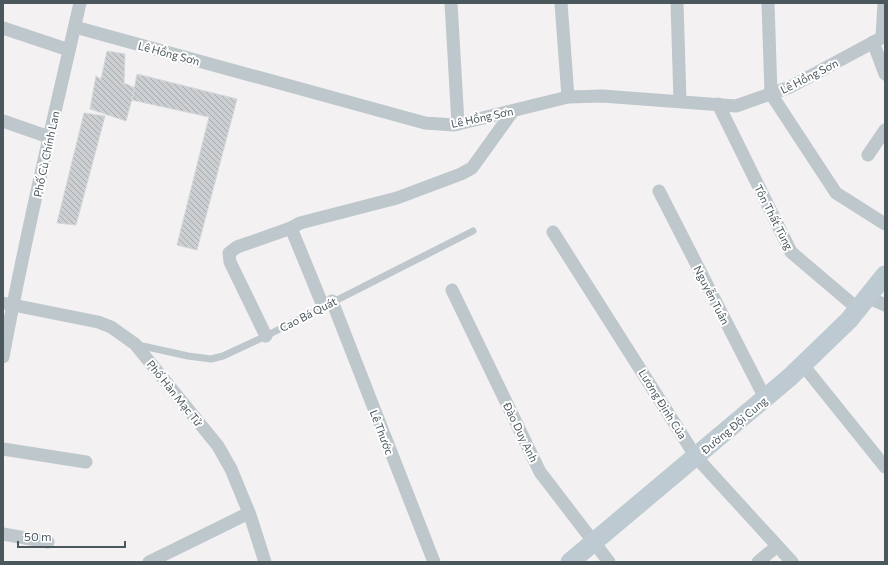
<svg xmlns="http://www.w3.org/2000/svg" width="888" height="565" font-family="Commissioner,sans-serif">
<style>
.building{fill:url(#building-back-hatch);stroke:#d5d8db}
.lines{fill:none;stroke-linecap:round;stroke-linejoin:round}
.service{stroke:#bec7cc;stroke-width:7}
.minor{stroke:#bec7cc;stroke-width:13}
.secondary{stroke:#becad1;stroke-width:19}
.labels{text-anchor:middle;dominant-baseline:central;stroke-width:4;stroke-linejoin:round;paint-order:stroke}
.street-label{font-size:11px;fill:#4a575d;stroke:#fff}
</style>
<defs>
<pattern id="building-back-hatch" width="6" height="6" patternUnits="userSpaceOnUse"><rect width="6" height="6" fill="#cbcfd2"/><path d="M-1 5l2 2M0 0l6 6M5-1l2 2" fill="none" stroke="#a7abae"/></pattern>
</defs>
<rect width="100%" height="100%" fill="#f3f1f1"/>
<!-- building -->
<g class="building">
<polygon points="107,51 125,54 124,83 135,88 126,121 90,109 96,76 101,79"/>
<polygon points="137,74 237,99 197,250 177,245 209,117 132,100"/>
<polygon points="84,113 105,116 76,225 57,223"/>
</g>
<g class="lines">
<!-- service -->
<polyline class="service" points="138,345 188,356 211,359 223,356 266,336 473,231"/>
<!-- minor -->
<g class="minor">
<polyline points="451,3 458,124"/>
<polyline points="561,3 568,97"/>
<polyline points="677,3 680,101"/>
<polyline points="768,3 771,94 836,193 885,224"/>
<polyline points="75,27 425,123 454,125 568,97 602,96 736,106 790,87 885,36"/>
<polyline points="3,28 69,50"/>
<polyline points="882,37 884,3"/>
<polyline points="873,42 885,74"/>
<polyline points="718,104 791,252 858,309"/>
<polyline points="3,121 49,137"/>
<polyline points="868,155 885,130"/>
<polyline points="659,191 765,398"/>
<polyline points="553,232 696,457 792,562"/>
<polyline points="452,290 540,472 609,562"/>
<polyline points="867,297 885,305"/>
<polyline points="332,301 434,562"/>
<polyline points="3,303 98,322 111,327 135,344 218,446 231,469 250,515 265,562"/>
<polyline points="323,306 291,228 300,223 397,198 461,174 472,168 513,111"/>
<polyline points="266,336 230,262 229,253 237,247 291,228"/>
<path d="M3,357c22,-119 50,-236 77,-354"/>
<polyline points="803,365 885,467"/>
<polyline points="3,449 86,462"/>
<polyline points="3,534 48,542"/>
<polyline points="149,562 249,513"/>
<polyline points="758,562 777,546"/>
</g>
<!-- secondary -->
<polyline class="secondary" points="570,562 790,377 849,320 885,275"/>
</g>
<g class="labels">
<!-- street labels -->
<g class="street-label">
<text transform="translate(169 53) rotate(15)">Lê Hồng Sơn</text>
<text transform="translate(809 76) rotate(-27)">Lê Hồng Sơn</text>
<text transform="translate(482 117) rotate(-12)">Lê Hồng Sơn</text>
<text transform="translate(46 154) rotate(-78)">Phố Cù Chính Lan</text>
<text transform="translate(774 217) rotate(63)">Tôn Thất Tùng</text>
<text transform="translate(712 295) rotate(63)">Nguyễn Tuân</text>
<text transform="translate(308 314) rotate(-27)">Cao Bá Quát</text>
<text transform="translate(175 393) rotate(51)">Phố Hàn Mạc Tử</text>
<text transform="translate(663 404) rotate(58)">Lương Định Của</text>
<text transform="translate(734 425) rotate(-40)">Đường Đội Cung</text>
<text transform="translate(382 432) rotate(69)">Lê Thước</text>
<text transform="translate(521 432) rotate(64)">Đào Duy Anh</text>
</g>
</g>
<!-- border -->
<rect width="888" height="565" fill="none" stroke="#4a575d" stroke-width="8"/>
<!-- scale -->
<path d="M18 541v6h107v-6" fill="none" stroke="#4a575d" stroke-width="2"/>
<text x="24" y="541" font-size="12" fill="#4a575d" stroke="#ffffff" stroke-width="3" paint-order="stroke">50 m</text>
</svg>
